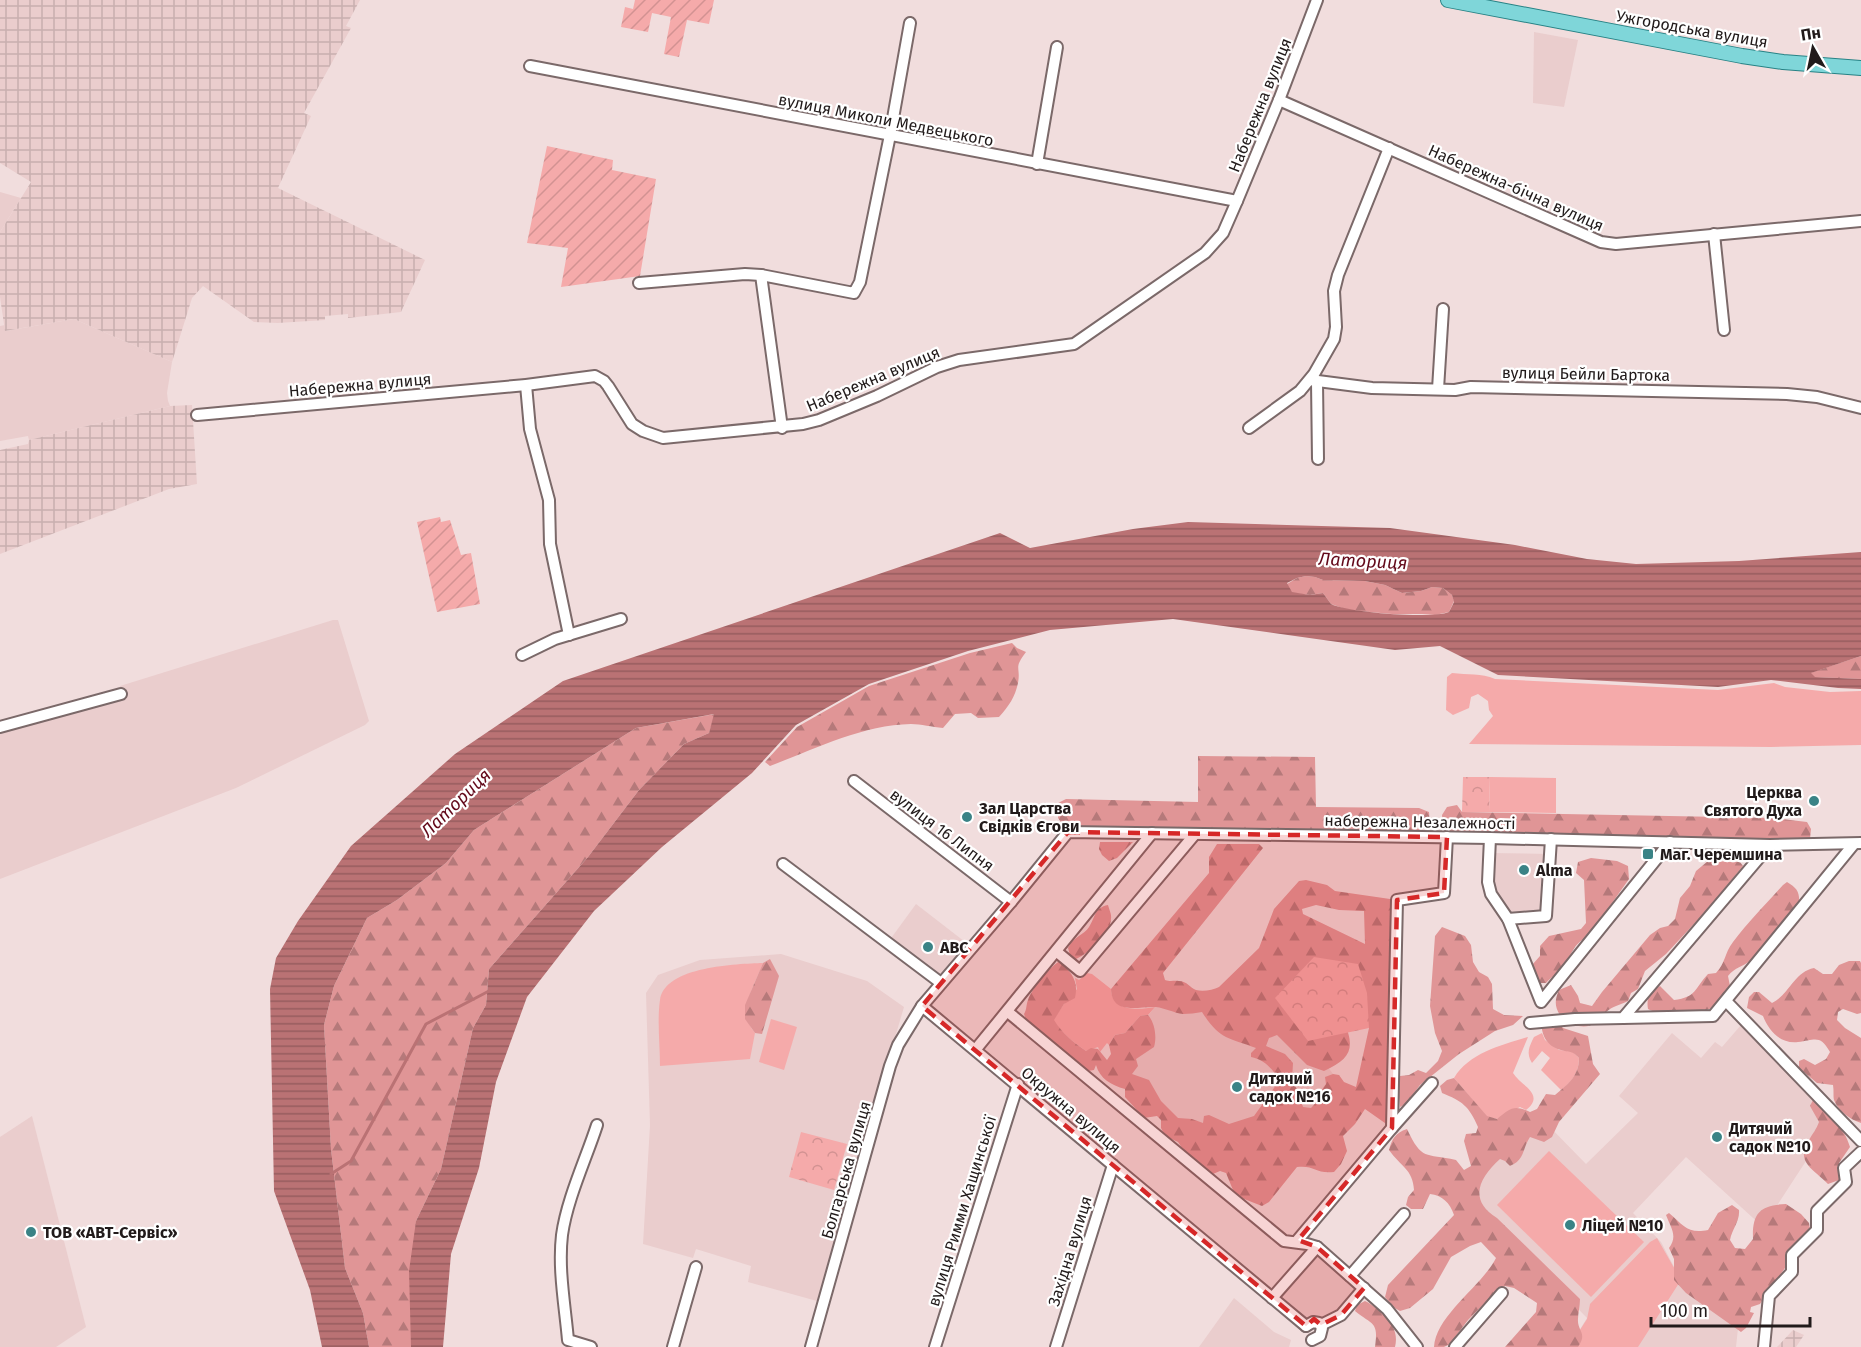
<svg xmlns="http://www.w3.org/2000/svg" width="1861" height="1347" font-family="'Fira Sans',sans-serif">
<style>
.built{fill:#eacdcd}
.industrial{fill:url(#industrial-grid)}
.grass{fill:#f5aaaa}
.forest{fill:url(#forest-firs);fill-rule:evenodd}
.park{fill:url(#park-crowns)}
.garden{fill:url(#garden-furrows)}
.water{fill:url(#water-rules);fill-rule:evenodd}
.lines{fill:none;stroke-linecap:round;stroke-linejoin:round}
.stream{stroke:#ba7274;stroke-width:3}
.minor-casing{stroke:#7b6969;stroke-width:14}
.major-casing{stroke:#278285;stroke-width:16}
.minor{stroke:#fff;stroke-width:10}
.major{stroke:#7fd6d9;stroke-width:14}
.marked{fill:#d62828;fill-opacity:0.2;stroke:#d62828;stroke-width:4.5;stroke-dasharray:12 8;stroke-linejoin:round}
.poi-dot{fill:#3a8386;stroke:#fff;stroke-width:2}
.labels{text-anchor:middle;dominant-baseline:central;stroke-width:4.5;stroke-linejoin:round;paint-order:stroke}
.street-label{font-size:16px;fill:#211a1a;stroke:#fff}
.poi-label{font-size:16px;font-weight:bold;fill:#211a1a;stroke:#fff;text-anchor:start}
.water-label{font-size:18px;font-style:italic;fill:#63091a;stroke:#fff}
</style>
<defs>
<pattern id="industrial-grid" width="8" height="8" patternUnits="userSpaceOnUse" patternTransform="scale(1.5)"><rect width="8" height="8" fill="#eacdcd"/><path d="M0 4h8M4 0v8" fill="none" stroke="#c8afaf"/></pattern>
<pattern id="forest-firs" width="22" height="20" patternUnits="userSpaceOnUse" patternTransform="scale(1.5)"><rect width="22" height="20" fill="#e09596"/><path d="M5 1l3.5 6h-7zM16 11l3.5 6h-7z" fill="#b5797a"/></pattern>
<pattern id="park-crowns" width="20" height="18" patternUnits="userSpaceOnUse" patternTransform="scale(1.5)"><rect width="20" height="18" fill="#f5aaaa"/><path d="M2 6a3 3 0 1 1 6 0M12 15a3 3 0 1 1 6 0" fill="none" stroke="#d29292"/></pattern>
<pattern id="garden-furrows" width="10" height="10" patternUnits="userSpaceOnUse" patternTransform="scale(1.5)"><rect width="10" height="10" fill="#f5aaaa"/><path d="M-1 1l2-2M0 10L10 0M9 11l2-2" fill="none" stroke="#d29292"/></pattern>
<pattern id="water-rules" width="6" height="5" patternUnits="userSpaceOnUse" patternTransform="scale(1.5)"><rect width="6" height="5" fill="#ba7274"/><path d="M0 2.5h6" fill="none" stroke="#975d5e"/></pattern>
</defs>
<rect width="100%" height="100%" fill="#f1dddd"/>
<!-- built -->
<g class="built">
<polygon points="1534,32 1578,40 1564,107 1533,103"/>
<polygon points="0,192 21,198 0,232"/>
<polygon points="74,319 172,362 167,393 168,401 170,406 29,440 28,436 0,441 0,326 5,325 6,331"/>
<polygon points="333,620 338,620 369,721 365,725 236,788 0,879 0,727 121,694 120,686"/>
<polygon points="1489,853 1550,854 1546,916 1508,919 1491,894"/>
<polygon points="916,904 969,945 939,978 889,941"/>
<polygon points="781,954 867,981 904,1007 817,1301 748,1282 751,1266 696,1249 693,1258 643,1244 650,1125 646,993 658,975 700,960"/>
<polygon points="1275,998 1353,1100 1267,1200 1107,1067 1155,1007"/>
<polygon points="1741,1025 1834,1118 1763,1227 1686,1157 1633,1213 1661,1242 1681,1280 1739,1319 1736,1347 1569,1347 1587,1318 1460,1188 1544,1121 1586,1164 1638,1113 1619,1096 1672,1033 1701,1058 1715,1042 1722,1047"/>
<polygon points="32,1116 86,1327 56,1347 0,1347 0,1137"/>
<polygon points="1317,1250 1361,1288 1340,1312 1321,1322 1306,1322 1276,1298"/>
<polygon points="1234,1298 1274,1332 1291,1340 1289,1347 1199,1347"/>
</g>
<!-- industrial -->
<g class="industrial">
<polygon points="0,0 360,0 346,26 351,28 304,113 311,116 278,188 425,260 401,312 348,318 348,314 325,316 325,320 278,323 254,322 203,286 192,298 172,362 74,319 5,331 0,297 0,232 31,182 0,163"/>
<polygon points="192,405 197,484 169,489 0,554 0,450 28,444 29,440 170,406"/>
<polygon points="1793,1330 1804,1335 1796,1347 1777,1347"/>
</g>
<!-- grass -->
<g class="grass">
<path d="M1452,673c16,2 29,0 43,6l223,11 56,-7 11,4 45,5 31,-1v54l-90,2 -302,-3 24,-28 -4,-6 -1,-9 -10,-7 -7,3 -2,11 -16,7 -7,-5 1,-33z"/>
<polygon points="1490,777 1556,778 1556,813 1489,812"/>
<path d="M763,963c-9,24 -27,48 -8,70l-5,26 -90,7c0,-21 -3,-46 0,-66 5,-34 77,-36 103,-37z"/>
<path d="M1087,973l5,1 19,15c1,23 27,21 44,18l-7,8 -8,1 -15,17 -10,2 -6,10 -2,-2 -7,9 -2,-5 -12,4c-13,-9 -24,-18 -33,-31l11,-16 13,-15 -2,-11 4,2z"/>
<polygon points="771,1019 797,1027 784,1070 759,1062"/>
<path d="M1542,1033l3,7 14,10 13,1 7,7c0,15 -7,23 -18,32l-20,-20 9,-12 -8,-7 -10,12c-6,-10 -3,-16 2,-26z"/>
<path d="M1528,1037l-15,36c8,13 33,21 13,37l-6,-3 -23,12 -10,-2 -33,-39c15,-25 48,-33 74,-41z"/>
<polygon points="1549,1151 1644,1242 1591,1297 1497,1205"/>
<polygon points="1657,1238 1681,1280 1638,1347 1569,1347 1587,1319 1590,1304 1650,1242"/>
</g>
<!-- forest -->
<g class="forest">
<polygon points="1306,576 1315,577 1323,580 1365,581 1385,585 1402,593 1421,591 1432,587 1443,588 1452,595 1454,601 1449,612 1435,615 1422,614 1392,614 1348,610 1331,604 1323,593 1310,595 1292,593 1287,584 1297,578"/>
<path d="M1012,643l5,5 9,4c-13,17 -5,14 -8,31 -3,14 -9,23 -19,34l-21,1 -7,-5 -16,1 -12,14c-11,-1 -22,-4 -32,-4 -49,1 -96,25 -141,42l-5,-4 32,-35 72,-41 101,-33z"/>
<polygon points="1861,656 1861,679 1814,677 1810,673"/>
<polygon points="715,714 709,733 684,744 639,790 588,857 489,969 486,1005 473,1028 441,1169 416,1221 412,1343 411,1347 369,1347 363,1313 345,1268 331,1149 324,1025 334,986 367,918 397,900 446,863 474,830 636,728"/>
<path d="M1198,756l117,1 1,50 103,1 10,4c2,15 -6,18 -18,25l-343,-5 -10,-14v-15l8,-4 132,3z"/>
<polygon points="1457,805 1462,812 1775,818 1807,822 1811,829 1810,839 1802,845 1452,837 1443,827 1442,815 1447,807"/>
<polygon points="1100,842 1133,842 1117,858 1109,861 1102,855 1099,849"/>
<path d="M1217,844h42l4,4 -100,125 2,7c6,2 9,0 14,1 8,0 11,7 17,9 7,2 17,0 23,-3l40,-39 15,-39 25,-28 7,-1 21,5 8,6 62,9 -5,228 -27,-19 -10,15 -12,12 4,15 -6,13 -7,8c-19,2 -19,-7 -37,-5l-28,35 -7,4 -23,-9 -6,-7 -7,-17 -6,-2 -7,3 -20,-17 -7,-3 -8,-12 -13,-6 -4,-8v-8l-4,-4 -13,2 -19,-21v-8c-14,-4 -25,-10 -29,-24l-2,5 -6,1 -62,-51 -2,-6c3,-5 2,-9 4,-14 3,-10 23,-35 32,-39 11,12 19,19 15,37l-11,6 -10,16c8,13 19,22 32,31l5,-3 7,1 9,11 4,-6 -2,-9 6,-10 10,-2 15,-17 8,-1c7,8 9,22 6,32l-18,12 2,7 -6,8 17,6 12,21 17,17 14,1 11,4 1,-7 5,-1 20,9 25,-8 25,-35c-5,-11 -15,-22 -28,-24v-4l5,-5c-29,-11 -36,-8 -54,-36 -6,1 -13,2 -19,2 -9,-1 -18,-6 -27,-7 -17,-1 -44,9 -45,-18l98,-116v-16zM1316,905l23,5 25,1 1,33 -62,-30 -1,-5zM1344,1022l25,6 -13,59 -12,-5 -5,-7 -6,-1 -8,3 1,7c-7,8 -6,16 -15,24l-8,-1 -5,-16 -6,-10 1,-18 -8,-9 -19,-8 3,-8 8,-3 30,30 17,6c26,-12 32,-22 20,-49z"/>
<path d="M1591,858l26,3 11,5 1,13 -41,58c-17,7 -16,21 -28,33 -4,5 -9,7 -14,13h-6l-8,-18 8,-9v-10l9,-10 32,-7 5,-6 -2,-43 -8,-7 2,-11z"/>
<path d="M1708,861l32,1 3,4 -35,43 -42,45 -21,17 -7,18 -7,4 -3,8c-5,3 -14,5 -18,8 -17,12 -13,21 -38,16l-5,-10h-7c-6,-9 -5,-16 -1,-25l12,-5 7,11 2,7 12,3 10,-14 48,-57 10,-7 8,-2 7,-7 5,-21 10,-12 6,-15z"/>
<path d="M1787,882c10,6 13,10 12,22 -15,18 -30,40 -48,56 -8,7 -16,7 -23,16l2,10c-6,8 -12,16 -19,22 -9,7 -54,7 -63,1 -2,-11 2,-19 12,-23l14,14c23,-3 20,-11 34,-26l8,-1c10,-11 8,-19 17,-31 15,-20 34,-39 50,-57z"/>
<path d="M1108,905c1,4 4,10 3,14 -1,16 -22,34 -35,40l-6,-4 -2,-7c6,-12 16,-13 21,-21 7,-11 5,-19 19,-22z"/>
<polygon points="1442,927 1465,936 1471,945 1473,962 1479,972 1488,977 1492,984 1493,1009 1504,1015 1523,1016 1513,1025 1495,1031 1459,1054 1420,1085 1406,1104 1400,1107 1398,1086 1400,1076 1409,1075 1418,1070 1426,1073 1438,1061 1442,1051 1435,1033 1430,1006 1435,936"/>
<polygon points="770,959 779,976 762,1034 755,1033 745,1019 745,1005 763,963"/>
<path d="M1849,961h11l1,2v50l-4,1 -14,-5 -5,3 -1,8 8,8 16,10v85c-10,-3 -23,-12 -27,-23 -1,-4 0,-10 -1,-15l-16,-2 -18,-15v-7l5,-2 11,6 11,-6 4,-7c-10,-18 -15,-12 -32,-10 -18,2 -29,-11 -35,-26l-16,-8 2,-11 5,-5h5l13,11c17,-8 22,-31 42,-35l9,6h9l7,-9z"/>
<path d="M1546,1015h6l11,13 25,8 5,28 7,10 -41,48 -7,15 -8,5 -14,-5c-8,12 -5,23 -20,29l-5,-5 -5,-2c-21,19 -32,41 -3,59l83,81c0,7 -2,14 -2,20 -1,12 10,14 0,28h-73l31,-35 1,-9 -23,-15 -9,-2 -8,5 -29,29 -18,24 -6,3h-10c2,-32 48,-61 62,-89l-15,-16 -11,4 -19,11 -18,32 -23,19 -10,3 -7,-4 -8,-10 3,-12 66,-70c-4,-12 -12,-20 -24,-21l-7,15h-12l-5,-4 2,-8 6,-7c-1,-21 -14,-24 -25,-40 3,-11 6,-17 18,-21 15,32 18,24 49,31l8,10 7,-4 -7,-25 2,-7 10,-1 2,-6c-9,-21 -16,-26 -36,-34l-2,-7 7,-6 7,-2 33,38 10,3c13,-10 16,-15 33,-7l7,-3 9,-15 9,1c13,-11 24,-19 24,-37 -8,-8 -7,-5 -18,-8 -16,-4 -20,-17 -20,-32z"/>
<path d="M1814,1098c14,15 30,28 36,49l-11,16v17l-11,4c-13,-14 -34,-22 -19,-44 4,-7 7,-10 10,-18l-9,-16z"/>
<path d="M1786,1204l15,10 8,9 1,7 -23,23 -2,15 -25,36 -9,3 -1,5 4,1 -8,15 -5,4 -55,-39 -12,-13v-21l-5,-11c9,-12 2,-20 -3,-33l3,-2c15,13 19,21 39,17l10,-17 14,-8 7,5c1,11 -7,19 -9,30l5,8 10,1 8,-10c-1,-26 7,-34 33,-35z"/>
<path d="M1365,1301c16,8 36,26 30,46h-20c4,-26 -3,-22 -20,-36l2,-6z"/>
</g>
<!-- park -->
<g class="park">
<polygon points="1463,777 1490,777 1489,812 1462,812"/>
<polygon points="1314,957 1358,964 1367,993 1369,1028 1308,1041 1275,998"/>
<polygon points="801,1132 847,1144 834,1190 789,1177"/>
</g>
<!-- garden -->
<g class="garden">
<polygon points="635,0 714,0 709,24 687,20 679,57 664,54 671,17 652,13 648,32 621,27 625,7 633,9"/>
<polygon points="547,146 613,160 612,170 656,179 640,276 561,287 568,248 527,243"/>
<polygon points="440,517 441,522 450,520 461,555 471,553 480,604 437,612 417,522"/>
</g>
<!-- water -->
<path class="water" d="M1188,522l202,6 125,17 72,14 49,5 103,-3 122,-9v104l-50,17 4,4 46,2v10l-23,-1 -67,-8 -53,7 -220,-12 -58,-29 -45,4 -222,-31 -123,11 -82,21 -99,33 -73,41 -44,48 -90,74 -68,64 -67,86 -31,85 -17,86 -28,86 -8,93h-32l-2,-76 7,-50 25,-52 32,-141 13,-23 3,-36 99,-112 51,-67 45,-46 25,-11 5,-19 -78,14 -162,102 -28,33 -49,37 -30,18 -33,68 -10,39 7,124 14,119 18,45 6,34h-47l-12,-57 -36,-99 -4,-202 6,-31 22,-37 53,-75 104,-92 108,-73 437,-148 30,15 103,-19zM1306,576l9,1 8,3 42,1 20,4 17,8 19,-2 11,-4 11,1 9,7 2,7 -5,10c-17,7 -100,1 -118,-8l-8,-11 -13,2 -18,-3 -5,-9 10,-5z"/>
<g class="lines">
<!-- stream -->
<polyline class="stream" points="331,1174 351,1161 426,1024 489,991"/>
<defs>
<g id="minor">
<polyline points="530,66 1237,201"/>
<polyline points="1279,100 1601,242 1616,244 1861,221"/>
<polyline points="1037,164 1057,47"/>
<polyline points="1714,234 1724,330"/>
<polyline points="761,275 854,293 860,282 890,135 910,23"/>
<polyline points="639,283 745,274 761,275 782,428"/>
<polyline points="1310,380 1372,388 1455,390 1471,387 1787,394 1817,397 1861,408"/>
<polyline points="1317,382 1318,459"/>
<polyline points="526,385 530,429 549,500 550,544 569,635"/>
<polyline points="1438,389 1443,309"/>
<polyline points="197,415 526,385 595,376 604,381 608,386 632,424 643,431 663,438 803,424 819,420 877,396 937,367 959,360 1074,344 1205,253 1223,233 1237,201 1279,100 1317,0"/>
<polyline points="1249,428 1300,391 1314,374 1334,339 1336,327 1334,291 1338,275 1389,148"/>
<polyline points="522,655 555,639 621,619"/>
<polyline points="0,727 121,694"/>
<polyline points="854,781 1011,902"/>
<polyline points="1490,838 1488,882 1491,894 1508,919 1541,1002 1670,842"/>
<polyline points="783,864 941,983"/>
<polyline points="1508,919 1546,916 1551,839"/>
<polyline points="1057,952 1080,971 1195,834"/>
<polyline points="1726,1001 1861,1141"/>
<polyline points="1008,1012 1284,1241 1307,1244 1317,1247 1272,1298"/>
<polyline points="1623,1018 1713,1016 1853,845"/>
<polyline points="1530,1023 1575,1019 1623,1018 1770,845"/>
<polyline points="976,1049 1152,833"/>
<polyline points="1392,1128 1432,1083"/>
<polyline points="1296,1242 1392,1128 1397,900 1444,893 1447,837"/>
<polyline points="1317,1247 1387,1309 1417,1347"/>
<polyline points="1350,1276 1404,1214"/>
<polyline points="1321,1325 1341,1315 1364,1288"/>
<polyline points="1306,1326 922,1006 1011,902 1068,832 1490,838 1770,845 1861,843"/>
<polyline points="1306,1326 1313,1322 1319,1323 1322,1328 1320,1336 1312,1340"/>
<path d="M591,1347l-23,-7c-3,-34 -10,-71 -6,-105 5,-36 24,-76 35,-110"/>
<polyline points="673,1347 696,1267"/>
<polyline points="811,1347 890,1066 898,1045 922,1006"/>
<polyline points="935,1347 1018,1084"/>
<polyline points="1056,1347 1113,1165"/>
<polyline points="1455,1347 1502,1293"/>
<polyline points="1764,1347 1769,1296 1792,1272 1792,1255 1817,1230 1817,1211 1846,1182 1844,1168 1861,1152"/>
</g>
<polyline id="major" points="1448,0 1742,56 1783,62 1861,68"/>
</defs>
<!-- minor casing -->
<use href="#minor" class="minor-casing"/>
<!-- major casing -->
<use href="#major" class="major-casing"/>
<!-- minor -->
<use href="#minor" class="minor"/>
<!-- major -->
<use href="#major" class="major"/>
</g>
<!-- marked area -->
<path class="marked" d="M1068,832l379,5 -3,56 -47,7 -5,228 -94,112 19,7 47,41 -23,27 -20,10 -7,-6 -8,7 -384,-320z"/>
<!-- markers -->
<g class="poi-dot">
<circle cx="1814" cy="801" r="6"/>
<circle cx="967" cy="817" r="6"/>
<rect x="1642" y="848" width="12" height="12" rx="3"/>
<circle cx="1524" cy="870" r="6"/>
<circle cx="928" cy="947" r="6"/>
<circle cx="1237" cy="1087" r="6"/>
<circle cx="1717" cy="1137" r="6"/>
<circle cx="1570" cy="1225" r="6"/>
<circle cx="31" cy="1232" r="6"/>
</g>
<g class="labels">
<!-- street labels -->
<g class="street-label">
<text transform="translate(1692 29) rotate(10)">Ужгородська вулиця</text>
<text transform="translate(1260 105) rotate(-68)">Набережна вулиця</text>
<text transform="translate(886 120) rotate(11)">вулиця Миколи Медвецького</text>
<text transform="translate(1516 188) rotate(24)">Набережна-бічна вулиця</text>
<text transform="translate(1586 374) rotate(1)">вулиця Бейли Бартока</text>
<text transform="translate(873 379) rotate(-23)">Набережна вулиця</text>
<text transform="translate(360 385) rotate(-5)">Набережна вулиця</text>
<text transform="translate(1420 822) rotate(1)">набережна Незалежності</text>
<text transform="translate(942 830) rotate(37)">вулиця 16 Липня</text>
<text transform="translate(1071 1110) rotate(40)">Окружна вулиця</text>
<text transform="translate(846 1170) rotate(-74)">Болгарська вулиця</text>
<text transform="translate(962 1211) rotate(-73)">вулиця Римми Хащинської</text>
<text transform="translate(1070 1251) rotate(-73)">Західна вулиця</text>
</g>
<!-- poi labels -->
<g class="poi-label">
<text x="1802" y="792" text-anchor="end">Церква<tspan x="1802" dy="18">Святого Духа</tspan></text>
<text x="979" y="808">Зал Царства<tspan x="979" dy="18">Свідків Єгови</tspan></text>
<text x="1660" y="854">Маг. Черемшина</text>
<text x="1536" y="870">Alma</text>
<text x="940" y="947">ABC</text>
<text x="1249" y="1078">Дитячий<tspan x="1249" dy="18">садок №16</tspan></text>
<text x="1729" y="1128">Дитячий<tspan x="1729" dy="18">садок №10</tspan></text>
<text x="1582" y="1225">Ліцей №10</text>
<text x="43" y="1232">ТОВ «АВТ-Сервіс»</text>
</g>
<!-- water labels -->
<g class="water-label">
<text transform="translate(1363 561) rotate(3)">Латориця</text>
<text transform="translate(456 803) rotate(-44)">Латориця</text>
</g>
</g>
<!-- north arrow -->
<g transform="translate(1813 48) rotate(351)" stroke="#ffffff" stroke-width="4.5" paint-order="stroke">
<path d="M0-4.5L10 22L0 15L-10 22Z" fill="#211a1a"/>
<text y="-9" font-size="16" font-weight="bold" text-anchor="middle" fill="#211a1a">Пн</text>
</g>
<!-- scale -->
<path d="M1651 1317v9h159v-9" fill="none" stroke="#211a1a" stroke-width="3"/>
<text x="1660" y="1317" font-size="18" fill="#211a1a" stroke="#ffffff" stroke-width="4.5" paint-order="stroke">100 m</text>
</svg>
